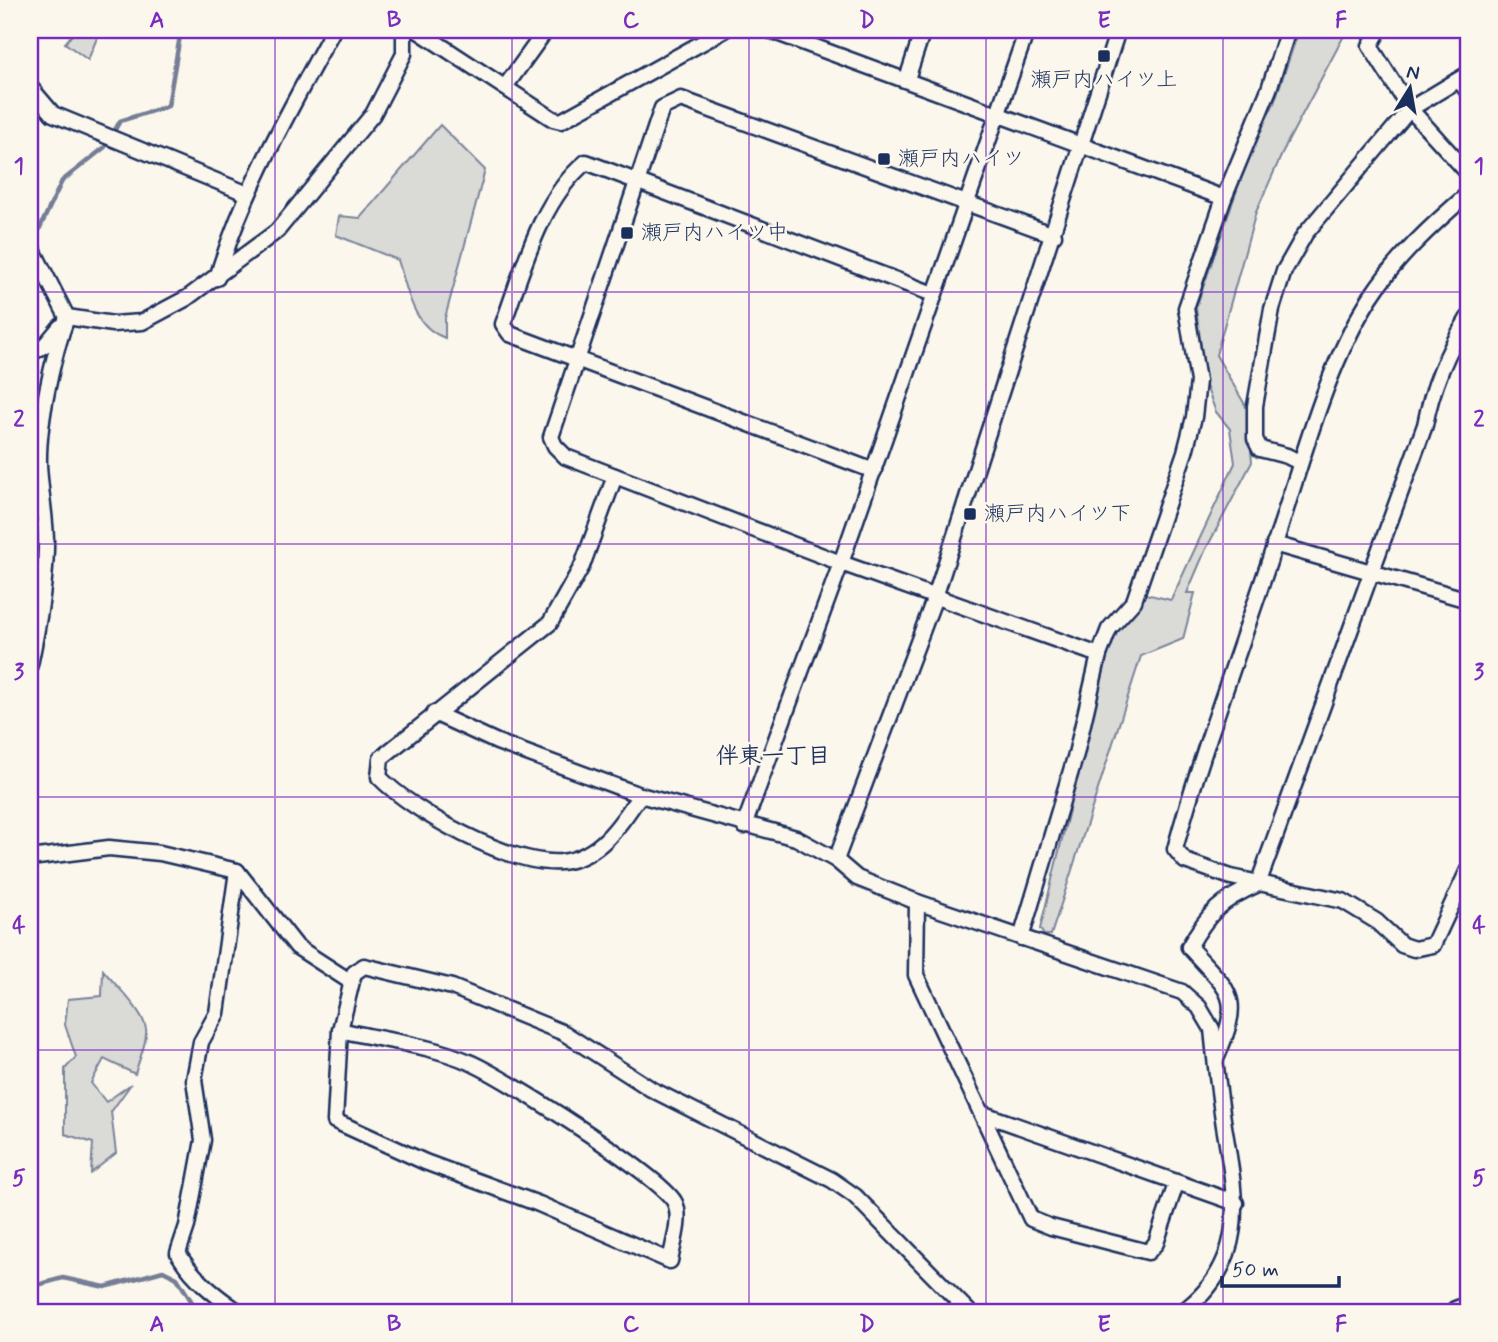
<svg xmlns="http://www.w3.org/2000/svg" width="1498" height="1342" font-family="Mynerve,'Klee One',sans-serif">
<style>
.green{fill:#dadad7;stroke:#7a849a;stroke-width:2}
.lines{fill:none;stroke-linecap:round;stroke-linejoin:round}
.stream{stroke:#747e96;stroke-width:4.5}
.minor-casing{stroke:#1b2f5e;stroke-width:19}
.primary-casing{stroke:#1b2f5e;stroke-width:26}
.minor{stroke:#fbf7ec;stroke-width:14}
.primary{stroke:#fbf7ec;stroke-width:21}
.tram{stroke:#1b2f5e;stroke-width:2}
.grid{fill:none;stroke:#7b2cbf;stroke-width:2;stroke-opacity:0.55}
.poi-dot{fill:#1b2f5e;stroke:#fbf7ec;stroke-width:2.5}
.labels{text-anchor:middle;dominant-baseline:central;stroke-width:5;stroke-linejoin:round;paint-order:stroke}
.poi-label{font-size:21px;fill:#1b2f5e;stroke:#fbf7ec;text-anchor:start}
.neighbourhood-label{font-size:23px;font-weight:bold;fill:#1b2f5e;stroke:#fbf7ec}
.neatline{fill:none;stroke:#7b2cbf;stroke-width:2.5}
.grid-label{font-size:23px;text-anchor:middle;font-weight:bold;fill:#7b2cbf}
</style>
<rect width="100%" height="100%" fill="#fbf7ec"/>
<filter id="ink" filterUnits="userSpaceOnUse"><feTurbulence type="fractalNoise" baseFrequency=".0143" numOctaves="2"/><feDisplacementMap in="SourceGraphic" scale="14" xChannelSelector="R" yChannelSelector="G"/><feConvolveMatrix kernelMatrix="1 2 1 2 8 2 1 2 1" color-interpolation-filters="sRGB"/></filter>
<g filter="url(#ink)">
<!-- green -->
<g class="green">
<polygon points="76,30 103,30 99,33 88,60 65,43"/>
<polygon points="1299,30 1347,30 1286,145 1256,212 1216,355 1247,408 1252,462 1205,551 1187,593 1195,593 1183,639 1141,656 1051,935 1044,935 1040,929 1111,638 1146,594 1171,600 1235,463 1230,429 1216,412 1206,386 1196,308 1250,152 1274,103"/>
<path d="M440,125l45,45 -40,148v20c-33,-12 -37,-47 -47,-78l-62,-25 3,-19 21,2z"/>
<path d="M103,970c13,16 40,40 43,59 2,12 -8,33 -11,45l-31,-15 -13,24 15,19 25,-18 -20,28 5,41 -25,20 2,-30 -28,-9v-65l11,-12 -11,-32 3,-26 34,-3z"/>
</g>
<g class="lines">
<!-- stream -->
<g class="stream">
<polyline points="37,246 37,234 62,181 105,147 120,121 168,106 181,30"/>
<polyline points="30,337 39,328 38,272"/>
<polyline points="30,1287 63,1278 105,1287 163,1271 177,1278 198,1312"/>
</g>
<defs>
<g id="minor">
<polyline points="417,30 553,119 561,121 725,30"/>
<polyline points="769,30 1224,198"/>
<polyline points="1379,30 1370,46 1410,109 1468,173"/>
<polyline points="907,79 923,30"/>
<polyline points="1459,80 1468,92"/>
<polyline points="30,87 53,114 248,194"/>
<polyline points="505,87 546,30"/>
<path d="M1468,194c-35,30 -73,65 -98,104 -42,66 -65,153 -89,227 -34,108 -76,214 -106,324l10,12 46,16 112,24 33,20 26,24 12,4 19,-4 35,-75"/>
<polyline points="1054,235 681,99 662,108 551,437 555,446 566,457 841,563 1099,655"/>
<path d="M30,244l37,73c-14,38 -29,106 -28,147 1,28 8,57 7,85 -1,39 -8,78 -16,116"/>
<path d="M217,278c26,-87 73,-168 116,-248"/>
<polyline points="67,317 113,324 142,322 187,298 277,231 373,114 404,54 404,30"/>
<polyline points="30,354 45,345 60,327"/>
<polyline points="1299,462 1287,456 1260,449 1255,439 1255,406 1272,309 1284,271 1305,234 1410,109 1468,74"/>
<path d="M874,471l-364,-137 -7,-10c20,-54 37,-124 83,-162l347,132"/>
<path d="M615,476l-33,90 -32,57 -169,135 -2,19c34,35 131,89 182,85 38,-4 60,-38 79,-67"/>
<polyline points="1274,544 1468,600"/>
<path d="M434,713l63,29 143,53 156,43 40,22 21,18 60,24 265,90 17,15 13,22c3,32 7,65 12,97 12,71 26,136 -42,186"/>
<polyline points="744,826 841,563 1027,30"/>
<polyline points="30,858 109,848 160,853 237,871 297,947 351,982"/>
<polyline points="836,860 935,597 1118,30"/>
<path d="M237,871l-20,142 -16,29 -7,38 9,60 -16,86 -9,27c14,25 38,43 61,59"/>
<polyline points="917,902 916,975 1031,1219 1051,1227 1148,1252 1156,1243 1176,1184"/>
<polyline points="1021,938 1076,754 1099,655 1109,629 1134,601 1185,452 1194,417 1198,381 1186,308 1224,198 1269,89 1288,30"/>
<path d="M340,1030c41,10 90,15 129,32 32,13 195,116 206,141 7,15 -2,41 -5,58l-131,-57 -114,-42 -90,-41z"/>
<polyline points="340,1030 354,973 364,966 452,987 564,1033 651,1089 832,1180 855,1196 969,1312"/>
<path d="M1216,1059c28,-65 15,-65 -27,-112 19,-34 32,-47 69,-63l167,-459c7,-37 23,-75 43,-107"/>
<polyline points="981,1113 1236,1203"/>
</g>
<polyline id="primary" points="1457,1312 1468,1308"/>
</defs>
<!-- minor casing -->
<use href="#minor" class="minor-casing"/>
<!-- primary casing -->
<use href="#primary" class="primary-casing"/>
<!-- minor -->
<use href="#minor" class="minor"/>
<!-- primary -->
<use href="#primary" class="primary"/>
<!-- tram -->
<polyline class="tram" points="1463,1312 1468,1310"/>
</g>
</g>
<!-- grid -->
<path class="grid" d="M275,30v1282M512,30v1282M749,30v1282M986,30v1282M1223,30v1282M30,292h1438M30,544h1438M30,797h1438M30,1050h1438"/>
<!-- markers -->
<g class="poi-dot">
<rect x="1097" y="49" width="14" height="14" rx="3.5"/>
<rect x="877" y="152" width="14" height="14" rx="3.5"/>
<rect x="620" y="226" width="14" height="14" rx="3.5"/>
<rect x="963" y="507" width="14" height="14" rx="3.5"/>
</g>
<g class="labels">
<!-- poi labels -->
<g class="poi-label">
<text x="1104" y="80" text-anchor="middle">瀬戸内ハイツ上</text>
<text x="898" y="159">瀬戸内ハイツ</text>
<text x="641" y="233">瀬戸内ハイツ中</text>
<text x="984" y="514">瀬戸内ハイツ下</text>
</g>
<!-- neighbourhood labels -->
<g class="neighbourhood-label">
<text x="773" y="757">伴東一丁目</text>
</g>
</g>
<!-- margin -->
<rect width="1498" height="1342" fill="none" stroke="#fbf7ec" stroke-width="77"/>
<!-- north arrow -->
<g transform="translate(1410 88) rotate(11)" stroke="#fbf7ec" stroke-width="5" paint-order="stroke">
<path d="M0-5L12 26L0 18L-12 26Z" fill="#1b2f5e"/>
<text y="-10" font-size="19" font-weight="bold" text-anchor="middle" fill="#1b2f5e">N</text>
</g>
<!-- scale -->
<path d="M1222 1276v10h117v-10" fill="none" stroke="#1b2f5e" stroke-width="3.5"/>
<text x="1232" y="1276" font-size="21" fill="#1b2f5e" stroke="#fbf7ec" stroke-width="5" paint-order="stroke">50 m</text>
<rect x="38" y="38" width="1422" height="1266" class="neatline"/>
<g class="grid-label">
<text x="157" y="27">A</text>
<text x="394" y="27">B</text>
<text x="631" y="27">C</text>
<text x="867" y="27">D</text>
<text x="1104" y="27">E</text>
<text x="1341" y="27">F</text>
<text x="19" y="173">1</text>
<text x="1479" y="173">1</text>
<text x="19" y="426">2</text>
<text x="1479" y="426">2</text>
<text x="19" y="679">3</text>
<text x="1479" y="679">3</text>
<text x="19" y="932">4</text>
<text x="1479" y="932">4</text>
<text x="19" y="1185">5</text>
<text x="1479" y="1185">5</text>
<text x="157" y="1331">A</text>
<text x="394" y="1331">B</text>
<text x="631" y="1331">C</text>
<text x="867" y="1331">D</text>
<text x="1104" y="1331">E</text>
<text x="1341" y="1331">F</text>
</g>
</svg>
